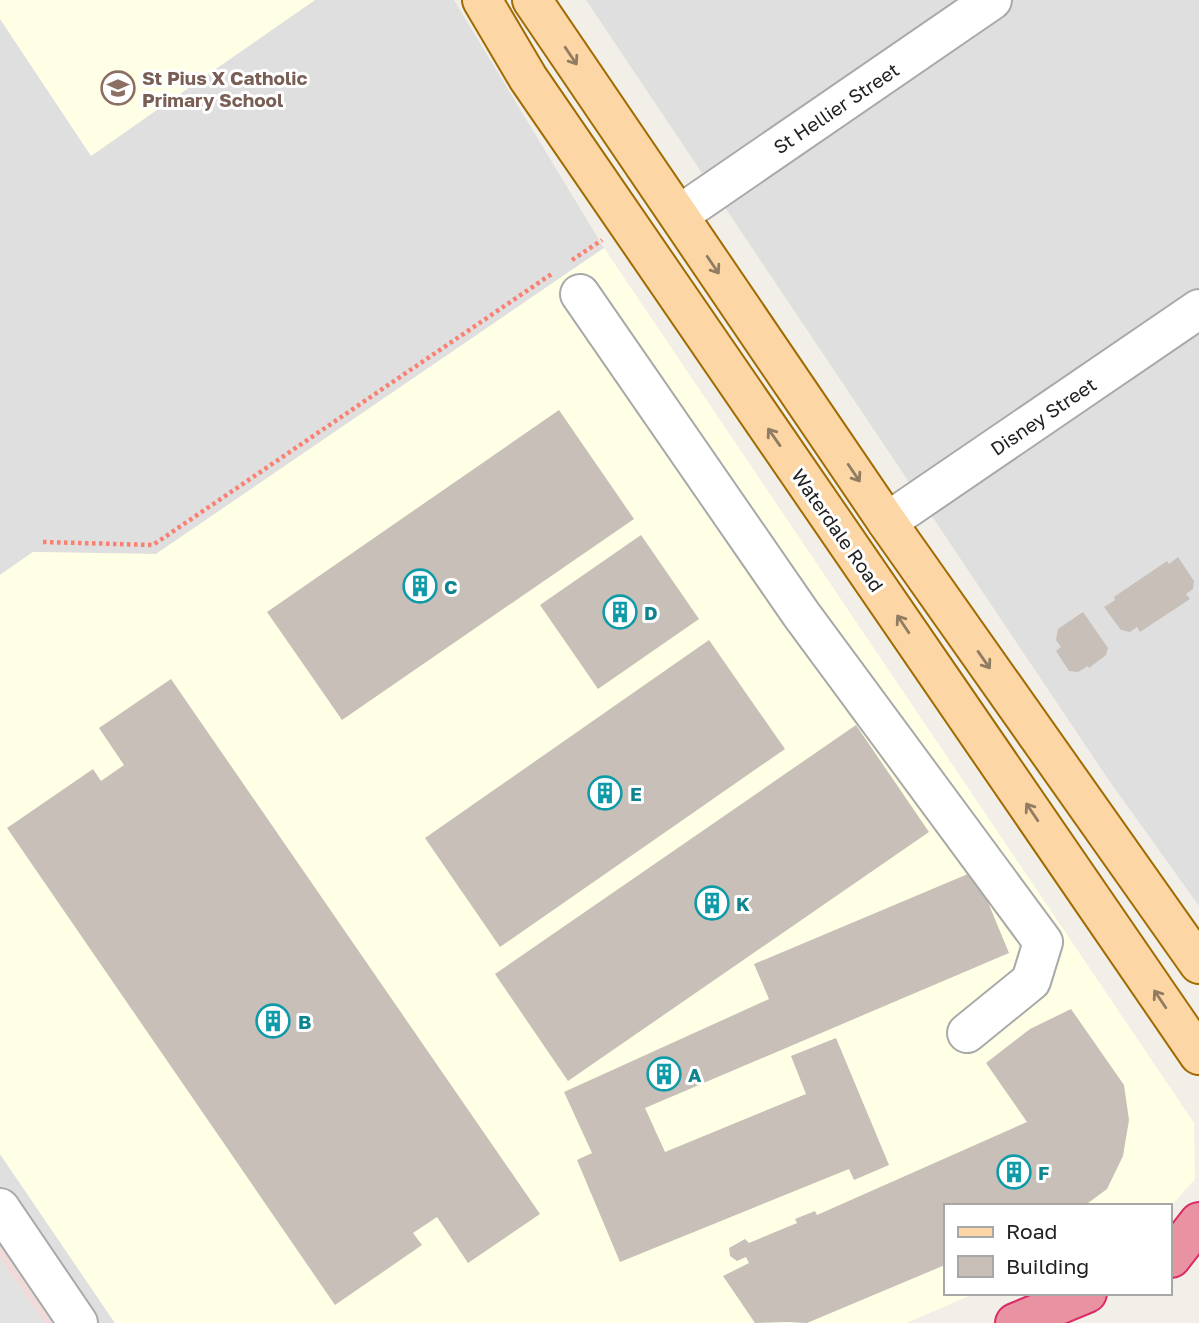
<svg xmlns="http://www.w3.org/2000/svg" width="1199" height="1323" font-family="'Golos Text',sans-serif">
<style>
.residential{fill:#e0dfdf}
.commercial{fill:#f2dad9}
.education{fill:#ffffe5}
.parking{fill:#e2e2e2}
.building{fill:#c7bfb8}
.lines{fill:none;stroke-linecap:round;stroke-linejoin:round}
.minor-casing{stroke:#a9a9a9;stroke-width:42}
.major-casing{stroke:#a06b00;stroke-width:42}
.highway-casing{stroke:#dc2a67;stroke-width:42}
.path{stroke:#fa8072;stroke-width:4.5;stroke-dasharray:3.5 3.5;stroke-linecap:butt}
.minor{stroke:#fff;stroke-width:38}
.major{stroke:#fcd6a4;stroke-width:38}
.highway{stroke:#e892a2;stroke-width:38}
.oneway{stroke:#8f7c63}
.labels{text-anchor:middle;dominant-baseline:central;stroke-width:6;stroke-linejoin:round;paint-order:stroke}
.education-label{font-size:19px;font-weight:bold;fill:#785e54;stroke:#fff;text-anchor:start}
.street-label{font-size:19px;fill:#222;stroke:#fff}
.culture-label{font-size:19px;font-weight:bold;fill:#0d838f;stroke:#fff;text-anchor:start}
</style>
<rect width="100%" height="100%" fill="#f2efe9"/>
<!-- residential -->
<g class="residential">
<polygon points="0,0 454,0 604,248 156,554 33,552 0,575"/>
<polygon points="586,0 1199,0 1199,906 1108,779"/>
<polygon points="0,1154 115,1323 52,1323 0,1246"/>
</g>
<!-- commercial -->
<polygon class="commercial" points="0,1246 52,1323 0,1323"/>
<!-- education -->
<g class="education">
<polygon points="0,0 315,0 91,156 0,19"/>
<polygon points="604,248 1194,1123 1195,1179 1169,1208 1169,1206 945,1206 945,1293 976,1293 906,1323 115,1323 0,1154 0,575 33,552 156,554"/>
</g>
<!-- parking -->
<polygon class="parking" points="0,1257 45,1323 0,1323"/>
<!-- building -->
<g class="building">
<polygon points="559,410 634,519 342,720 267,612"/>
<polygon points="641,535 699,619 598,689 540,605"/>
<polygon points="1178,557 1194,581 1193,589 1186,594 1190,599 1140,632 1137,627 1130,632 1121,630 1104,607 1115,600 1114,597 1167,561 1169,564"/>
<polygon points="1083,612 1108,648 1106,655 1089,668 1088,666 1078,672 1069,671 1056,651 1061,647 1056,640 1058,629"/>
<polygon points="709,640 785,749 500,947 425,838"/>
<polygon points="171,679 540,1214 468,1263 437,1217 413,1233 422,1245 335,1305 7,828 93,769 101,781 124,765 99,728"/>
<polygon points="856,725 929,832 568,1081 495,974"/>
<polygon points="975,871 1009,953 645,1108 665,1152 806,1094 791,1056 836,1038 889,1165 854,1180 849,1169 620,1262 577,1160 592,1153 564,1092 769,999 754,964"/>
<polygon points="1071,1009 1124,1085 1129,1120 1123,1156 1107,1189 1084,1206 945,1206 945,1265 807,1323 787,1322 755,1323 723,1276 749,1263 746,1257 737,1261 730,1256 729,1248 745,1239 749,1243 797,1223 795,1219 815,1211 817,1215 1027,1122 986,1063 1030,1029"/>
</g>
<g class="lines">
<defs>
<g id="minor">
<polyline points="679,215 992,0"/>
<polyline points="580,294 801,614 1043,942 1031,981 967,1033"/>
<polyline points="887,522 1199,309"/>
<polyline points="0,1208 78,1323"/>
</g>
<g id="major">
<polyline points="482,0 528,78 1199,1055"/>
<polyline points="532,0 887,522 1199,964"/>
</g>
<g id="highway">
<polyline points="1171,1258 1199,1222"/>
<polyline points="1015,1323 1087,1293"/>
</g>
</defs>
<!-- minor casing -->
<use href="#minor" class="minor-casing"/>
<!-- major casing -->
<use href="#major" class="major-casing"/>
<!-- highway casing -->
<use href="#highway" class="highway-casing"/>
<!-- path -->
<g class="path">
<polyline points="572,260 602,240"/>
<polyline points="43,542 153,545 553,273"/>
</g>
<!-- minor -->
<use href="#minor" class="minor"/>
<!-- major -->
<use href="#major" class="major"/>
<!-- highway -->
<use href="#highway" class="highway"/>
</g>
<!-- one-way arrows -->
<defs><path id="oneway-shaft" d="M-6 0H5M1.5-3L5.5 0L1.5 3" fill="none" stroke-width="1.6" stroke-linecap="round" stroke-linejoin="round" transform="scale(1.75)"/></defs>
<g class="oneway">
<use href="#oneway-shaft" transform="translate(571 56) rotate(56)"/>
<use href="#oneway-shaft" transform="translate(713 265) rotate(56)"/>
<use href="#oneway-shaft" transform="translate(774 437) rotate(-125)"/>
<use href="#oneway-shaft" transform="translate(854 473) rotate(56)"/>
<use href="#oneway-shaft" transform="translate(903 624) rotate(-124)"/>
<use href="#oneway-shaft" transform="translate(984 660) rotate(55)"/>
<use href="#oneway-shaft" transform="translate(1032 812) rotate(-124)"/>
<use href="#oneway-shaft" transform="translate(1160 999) rotate(-124)"/>
</g>
<!-- icons -->
<defs>
<symbol id="school-ring" viewBox="-11 -11 22 22"><circle r="9.5" fill="#fff" stroke="#8d6e63" stroke-width="1.5"/><path d="M0-5L7-2L0 1L-7-2ZM-4 1L0 2.5L4 1V4Q0 6-4 4Z" fill="#8d6e63"/></symbol>
<symbol id="building-ring" viewBox="-11 -11 22 22"><circle r="9.5" fill="#fff" stroke="#0f9aa8" stroke-width="1.5"/><path d="M-4-6H4V6H1V3H-1V6H-4ZM-2.5-4.3h1.7v1.8h-1.7ZM.8-4.3h1.7v1.8H.8ZM-2.5-1h1.7V.8h-1.7ZM.8-1h1.7V.8H.8Z" fill="#0f9aa8"/></symbol>
</defs>
<g fill-rule="evenodd">
<use href="#school-ring" x="99" y="69" width="38" height="38"/>
<use href="#building-ring" x="401" y="567" width="38" height="38"/>
<use href="#building-ring" x="601" y="593" width="38" height="38"/>
<use href="#building-ring" x="586" y="774" width="38" height="38"/>
<use href="#building-ring" x="693" y="884" width="38" height="38"/>
<use href="#building-ring" x="254" y="1002" width="38" height="38"/>
<use href="#building-ring" x="645" y="1055" width="38" height="38"/>
<use href="#building-ring" x="995" y="1153" width="38" height="38"/>
</g>
<g class="labels">
<!-- education labels -->
<g class="education-label">
<text x="142" y="77">St Pius X Catholic<tspan x="142" dy="22">Primary School</tspan></text>
</g>
<!-- street labels -->
<g class="street-label">
<text transform="translate(836 108) rotate(-34)">St Hellier Street</text>
<text transform="translate(1043 416) rotate(-34)">Disney Street</text>
<text transform="translate(838 530) rotate(55)">Waterdale Road</text>
</g>
<!-- culture labels -->
<g class="culture-label">
<text x="444" y="586">C</text>
<text x="644" y="612">D</text>
<text x="630" y="793">E</text>
<text x="736" y="903">K</text>
<text x="298" y="1021">B</text>
<text x="688" y="1074">A</text>
<text x="1038" y="1172">F</text>
</g>
</g>
<!-- legend -->
<rect x="944" y="1204" width="228" height="91" fill="#ffffff" stroke="#a7a7a7" stroke-width="2"/>
<rect x="958" y="1227" width="35" height="10" fill="#fcd6a4" stroke="#a7a7a7" stroke-width="2"/>
<text x="1006" y="1239" font-size="21" fill="#222222">Road</text>
<rect x="958" y="1256" width="35" height="21" fill="#c7bfb8" stroke="#a7a7a7" stroke-width="2"/>
<text x="1006" y="1274" font-size="21" fill="#222222">Building</text>
</svg>
